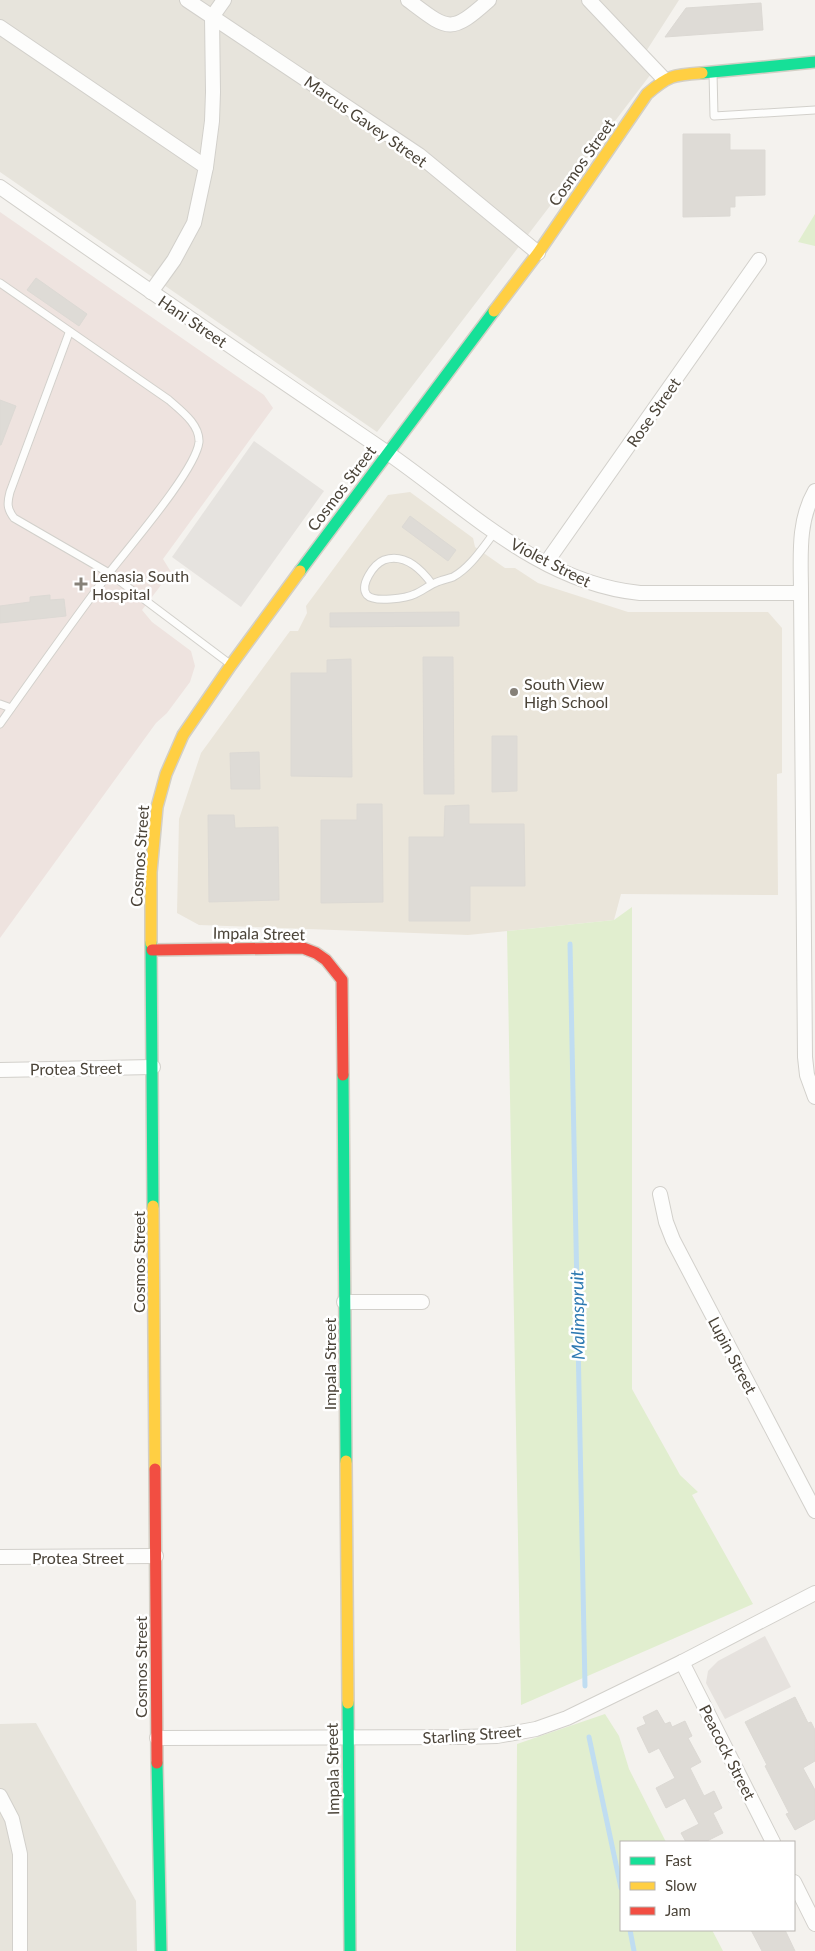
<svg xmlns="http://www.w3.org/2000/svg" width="815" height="1951" font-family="Lato,sans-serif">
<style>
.residential{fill:#e7e4dc}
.industrial{fill:#e6e2de}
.education{fill:#eae5da}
.medical{fill:#eee3df}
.green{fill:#e1eecf}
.parking{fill:#e6e3df}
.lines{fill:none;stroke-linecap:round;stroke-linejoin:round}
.stream{stroke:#c0ddf1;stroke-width:5}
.building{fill:#dedbd6;stroke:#dcd9d4}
.lane-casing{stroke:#d2d0cb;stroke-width:9}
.street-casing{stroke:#d2d0cb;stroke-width:16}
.fast-casing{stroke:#d3cfc5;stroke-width:14}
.slow-casing{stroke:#d3cfc5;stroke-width:14}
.jam-casing{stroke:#d3cfc5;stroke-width:14}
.lane{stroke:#fdfdfc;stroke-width:7}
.street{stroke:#fdfdfc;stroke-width:14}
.fast{stroke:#16e098;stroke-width:11}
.slow{stroke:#ffcf43;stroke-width:11}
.jam{stroke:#f24e42;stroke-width:11}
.poi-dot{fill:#868178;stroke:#fff;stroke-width:2}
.labels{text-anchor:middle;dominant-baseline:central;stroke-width:5;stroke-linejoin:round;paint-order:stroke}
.street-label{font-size:16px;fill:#4b4439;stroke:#fff}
.poi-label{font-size:16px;fill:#4b4439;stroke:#fff;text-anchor:start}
.water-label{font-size:18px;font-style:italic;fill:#2e7ab2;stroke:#fff}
</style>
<rect width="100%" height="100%" fill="#f4f2ee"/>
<!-- residential -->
<g class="residential">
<polygon points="0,0 679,0 645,53 654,70 377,432 0,172"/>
<polygon points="36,1723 136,1901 137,1951 0,1951 0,1724"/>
</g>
<!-- industrial -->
<polygon class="industrial" points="765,1636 791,1687 725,1719 706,1683 708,1671 718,1661"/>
<!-- education -->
<polygon class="education" points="410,492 473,538 475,547 505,568 515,568 538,583 628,612 768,612 782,628 782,773 777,774 778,895 621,894 614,920 468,935 199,925 177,913 179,819 201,753 290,631 298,631 307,613 306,606 388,495"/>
<!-- medical -->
<polygon class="medical" points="0,212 264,395 273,408 163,559 171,572 142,610 152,622 191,651 195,666 190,682 167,713 156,723 0,938"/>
<!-- green -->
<g class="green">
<polygon points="815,214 815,246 798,242"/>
<polygon points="632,907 632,1389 680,1475 698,1492 692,1495 753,1604 521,1705 507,931 614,920"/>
<polygon points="605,1714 619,1736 629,1769 666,1842 621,1842 621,1930 712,1930 723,1951 516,1951 517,1744"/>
</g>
<!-- parking -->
<polygon class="parking" points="254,441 324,491 241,607 172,557"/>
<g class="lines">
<!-- stream -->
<g class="stream">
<polyline points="570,944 585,1686"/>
<polyline points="589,1737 621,1888"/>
<polyline points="630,1930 634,1951"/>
</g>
</g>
<!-- building -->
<g class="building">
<polygon points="761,3 763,30 665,37 686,8"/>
<polygon points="683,134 730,134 730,150 765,150 765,195 735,196 735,207 730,207 730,216 683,217"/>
<polygon points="36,278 87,314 79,326 27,290"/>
<polygon points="0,400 16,406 1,445 0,445"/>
<polygon points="410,516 456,550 448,561 402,527"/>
<polygon points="50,595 50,600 64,599 66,616 0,623 0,606 30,602 30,597"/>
<polygon points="459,612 459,626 330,627 330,613"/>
<polygon points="423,657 453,657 454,794 424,794"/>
<polygon points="351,659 352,777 291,776 291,673 327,673 327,660"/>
<polygon points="492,736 517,736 517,791 492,792"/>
<polygon points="259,752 260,789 231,789 230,753"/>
<polygon points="357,804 382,804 383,902 321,903 321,820 357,820"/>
<polygon points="469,805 469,824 524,824 525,886 470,886 470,921 409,921 409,837 444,837 445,806"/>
<polygon points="208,815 234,815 235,828 278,827 279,900 209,902"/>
<polygon points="795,1697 808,1723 811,1722 815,1730 815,1761 803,1768 815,1790 815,1819 795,1830 786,1814 789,1813 765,1766 767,1765 745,1722"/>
<polygon points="657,1710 665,1724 670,1722 672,1727 685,1721 692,1736 688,1738 701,1762 690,1768 704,1796 714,1791 722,1808 713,1813 723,1833 705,1842 686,1842 681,1833 699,1824 685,1798 666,1808 656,1788 675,1778 659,1748 649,1753 637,1728 646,1724 643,1717"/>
<polygon points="751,1930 785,1930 795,1951 762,1951"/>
</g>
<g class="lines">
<defs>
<g id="lane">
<polyline points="713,72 714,116 815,110"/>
<path d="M0,283l169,117c11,10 31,24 30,42 -3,28 -70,105 -90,131 -37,49 -73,100 -109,151"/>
<path d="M69,333l-59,159c-3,11 -3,17 4,26l95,55 121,91"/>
<path d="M432,584c-11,-15 -28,-31 -48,-24 -10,4 -25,25 -17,35 7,8 40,3 48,-1 7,-3 13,-8 20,-11 6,-3 13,-4 18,-6 18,-10 30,-30 42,-45"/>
<polyline points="0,704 11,708"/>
</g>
<g id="street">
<polyline points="187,0 419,155 538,253"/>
<path d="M408,0c40,30 42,35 81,0"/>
<polyline points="589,0 664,79"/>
<polyline points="0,27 206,167"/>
<path d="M0,187c126,88 252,174 379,260 82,55 158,136 261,146h161"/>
<polyline points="151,292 174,260 194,223 206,167 212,121 213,92 212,17 224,0"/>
<path d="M815,491c-18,31 -14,67 -14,102l4,464 2,18 8,22"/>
<polyline points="546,563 759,260"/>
<polyline points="0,1070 153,1067"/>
<polyline points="660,1194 666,1222 673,1240 815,1511"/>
<polyline points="344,1302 422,1302"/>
<polyline points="0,1557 156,1556"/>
<polyline points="682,1662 773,1842"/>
<polyline points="157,1738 463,1737 497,1736 536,1729 567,1718 682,1662 815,1593"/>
<polyline points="0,1796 12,1819 20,1854 20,1951"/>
<polyline points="794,1882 815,1924"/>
</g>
<g id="fast">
<polyline points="702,73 815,62"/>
<polyline points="300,571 494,311"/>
<polyline points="151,943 153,1206"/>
<polyline points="343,1075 346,1461"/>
<polyline points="348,1703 350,1951"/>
<polyline points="157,1763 161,1951"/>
</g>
<g id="slow">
<path d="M494,311l44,-58 109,-159c22,-19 26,-19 55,-21"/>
<polyline points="151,943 151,872 157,807 166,774 183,735 231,665 300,571"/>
<polyline points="153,1206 155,1469"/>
<polyline points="346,1461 348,1703"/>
</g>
<g id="jam">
<polyline points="152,950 303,948 316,953 326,960 342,980 343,1075"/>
<polyline points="155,1469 157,1763"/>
</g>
</defs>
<!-- lane casing -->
<use href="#lane" class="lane-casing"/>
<!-- street casing -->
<use href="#street" class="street-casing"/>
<!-- fast casing -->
<use href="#fast" class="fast-casing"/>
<!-- slow casing -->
<use href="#slow" class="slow-casing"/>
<!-- jam casing -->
<use href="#jam" class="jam-casing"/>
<!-- lane -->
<use href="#lane" class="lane"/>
<!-- street -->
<use href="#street" class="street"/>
<!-- fast -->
<use href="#fast" class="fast"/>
<!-- slow -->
<use href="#slow" class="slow"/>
<!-- jam -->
<use href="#jam" class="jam"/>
</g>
<!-- markers -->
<g class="poi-dot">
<path d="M78.5 576.5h5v5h5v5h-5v5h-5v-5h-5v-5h5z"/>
<circle cx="514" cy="692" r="5"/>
</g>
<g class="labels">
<!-- street labels -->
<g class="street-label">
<text transform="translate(366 121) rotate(35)">Marcus Gavey Street</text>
<text transform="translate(581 162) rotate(-55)">Cosmos Street</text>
<text transform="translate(193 321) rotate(34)">Hani Street</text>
<text transform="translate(653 412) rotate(-55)">Rose Street</text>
<text transform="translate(341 488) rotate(-53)">Cosmos Street</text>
<text transform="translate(551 562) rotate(27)">Violet Street</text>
<text transform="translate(139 856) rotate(-86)">Cosmos Street</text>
<text transform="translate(259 933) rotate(1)">Impala Street</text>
<text transform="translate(76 1068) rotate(-1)">Protea Street</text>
<text transform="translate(138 1262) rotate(-90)">Cosmos Street</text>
<text transform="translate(733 1355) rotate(62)">Lupin Street</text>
<text transform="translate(329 1364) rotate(-90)">Impala Street</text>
<text x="78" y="1557">Protea Street</text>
<text transform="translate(140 1667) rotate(-90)">Cosmos Street</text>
<text transform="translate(472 1734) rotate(-4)">Starling Street</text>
<text transform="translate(728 1752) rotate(63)">Peacock Street</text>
<text transform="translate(332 1769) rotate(-91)">Impala Street</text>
</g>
<!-- poi labels -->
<g class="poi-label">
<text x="92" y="575">Lenasia South<tspan x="92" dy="18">Hospital</tspan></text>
<text x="524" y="683">South View<tspan x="524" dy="18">High School</tspan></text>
</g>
<!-- water labels -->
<g class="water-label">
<text transform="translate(577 1315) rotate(-91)">Malimspruit</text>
</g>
</g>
<!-- legend -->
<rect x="620" y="1841" width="175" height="90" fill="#ffffff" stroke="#b7b4b0"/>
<rect x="630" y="1857" width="25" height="8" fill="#16e098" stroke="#b7b4b0"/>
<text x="665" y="1866" font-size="15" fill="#4b4439">Fast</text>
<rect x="630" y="1882" width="25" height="8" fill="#ffcf43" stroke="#b7b4b0"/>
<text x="665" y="1891" font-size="15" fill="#4b4439">Slow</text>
<rect x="630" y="1907" width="25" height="8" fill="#f24e42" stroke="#b7b4b0"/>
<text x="665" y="1916" font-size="15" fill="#4b4439">Jam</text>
</svg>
